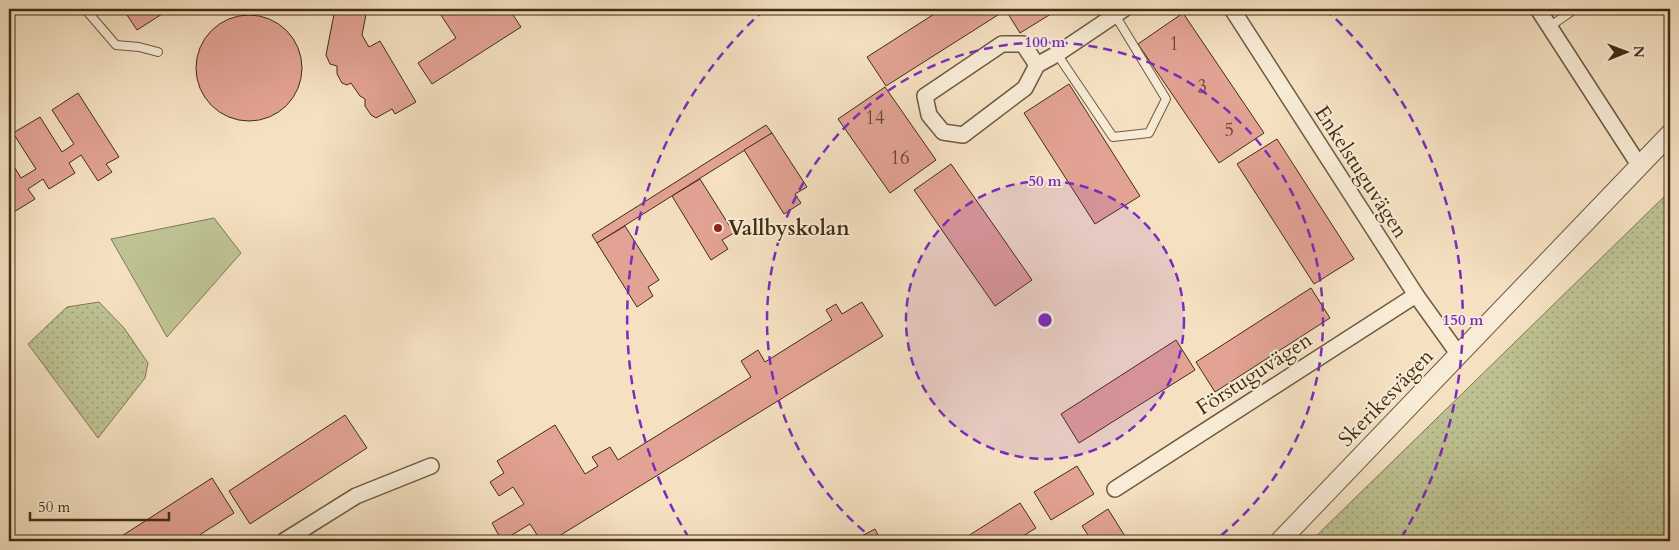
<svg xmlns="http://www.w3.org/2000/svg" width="1679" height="550" font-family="Cardo,serif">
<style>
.green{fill:url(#green-dots);stroke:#807852}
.pitch{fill:#bec292;stroke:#807852}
.building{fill:#e2a294;stroke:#412d13}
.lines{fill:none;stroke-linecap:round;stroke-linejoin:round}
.service-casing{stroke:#6e5a3f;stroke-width:10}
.minor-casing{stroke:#6e5a3f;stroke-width:18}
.tertiary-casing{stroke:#6e5a3f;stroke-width:21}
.service{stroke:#f8ecd7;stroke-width:8}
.minor{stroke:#f8ecd7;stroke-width:15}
.tertiary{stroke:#f8ecd7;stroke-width:19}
.ring{fill:none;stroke:#7b2cbf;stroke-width:2.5;stroke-dasharray:9 6}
.poi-dot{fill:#8f2418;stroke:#f8ecd7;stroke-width:2}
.labels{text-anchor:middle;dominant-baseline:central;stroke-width:4;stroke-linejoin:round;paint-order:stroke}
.number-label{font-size:19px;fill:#694a33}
.street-label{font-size:21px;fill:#412d13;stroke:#f8ecd7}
.poi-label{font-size:21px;font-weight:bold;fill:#412d13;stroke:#f8ecd7;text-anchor:start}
.centre{fill:#7b2cbf;stroke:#f8ecd7;stroke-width:2.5}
.ring-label{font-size:15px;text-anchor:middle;font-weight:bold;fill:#7b2cbf;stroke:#f8ecd7;stroke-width:4;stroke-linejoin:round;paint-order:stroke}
</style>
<defs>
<pattern id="green-dots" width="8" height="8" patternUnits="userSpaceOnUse" patternTransform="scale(1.25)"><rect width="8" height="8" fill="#bec292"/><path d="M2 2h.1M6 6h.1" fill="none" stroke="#9c9e76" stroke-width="1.8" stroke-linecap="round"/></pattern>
</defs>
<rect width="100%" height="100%" fill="#f5e1c2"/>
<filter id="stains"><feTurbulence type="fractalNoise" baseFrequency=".004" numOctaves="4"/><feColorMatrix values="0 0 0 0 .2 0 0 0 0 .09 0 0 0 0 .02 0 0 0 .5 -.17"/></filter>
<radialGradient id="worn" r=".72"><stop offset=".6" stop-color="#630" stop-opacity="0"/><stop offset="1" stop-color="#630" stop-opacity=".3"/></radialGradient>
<!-- green -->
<g class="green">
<polygon points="1670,191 1670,541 1311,541"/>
<polygon points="99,302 124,328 148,363 145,378 98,438 28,344 67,307"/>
</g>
<!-- pitch -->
<polygon class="pitch" points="214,218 241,253 167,337 111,239"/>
<!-- building -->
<g class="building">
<polygon points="123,9 170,9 137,30"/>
<polygon points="335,9 367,9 362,35 369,47 380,41 416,102 395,114 392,109 376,118 371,115 365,106 365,99 360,96 351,83 347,85 342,83 337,74 337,66 330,64 326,55"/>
<polygon points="437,9 509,9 521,27 432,84 418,63 456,38"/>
<polygon points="942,9 998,9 1001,13 886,86 867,57"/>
<polygon points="1005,9 1059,9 1020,33"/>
<polygon points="1183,13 1264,133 1219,163 1138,44"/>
<circle cx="249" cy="68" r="53"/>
<polygon points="1069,84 1140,196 1095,224 1024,113"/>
<polygon points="885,87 936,160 890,193 838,119"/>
<polygon points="78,93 119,157 106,164 112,172 98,181 81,155 69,163 75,173 49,189 43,179 28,189 35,199 9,215 9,158 21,178 36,169 13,133 40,117 62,152 74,144 52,110"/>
<polygon points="766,125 772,133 597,243 592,235"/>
<polygon points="772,133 807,187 795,194 801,203 784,214 744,150"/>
<polygon points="1277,139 1354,259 1314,284 1237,164"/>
<polygon points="951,164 1032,280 995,306 914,190"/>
<polygon points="700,179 734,233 722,240 728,249 711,260 672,196"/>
<polygon points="625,226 659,280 648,287 653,296 637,307 597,243"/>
<polygon points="1311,288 1330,318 1215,392 1196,362"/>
<polygon points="862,302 883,336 551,541 541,541 530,524 502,541 492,523 524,504 513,487 499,496 490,482 504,473 497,461 555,425 585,474 598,466 592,457 610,447 618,460 751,377 741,361 758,350 765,362 832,320 826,310 836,304 842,314"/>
<polygon points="1176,340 1195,370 1079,443 1061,414"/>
<polygon points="345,415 367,448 250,524 229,491"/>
<polygon points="1077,466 1094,494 1051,520 1034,492"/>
<polygon points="212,478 234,513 190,541 114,541"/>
<polygon points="1020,503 1036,528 1015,541 972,541 968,536"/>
<polygon points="1108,509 1128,541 1092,541 1082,526"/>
<polygon points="875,529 881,541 852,541"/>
</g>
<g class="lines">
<defs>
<g id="service">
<polyline points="85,9 116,45 139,47 158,52"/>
<polyline points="1549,27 1575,9"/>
<polyline points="1057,54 1113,137 1149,133 1166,99 1115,15"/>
</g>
<g id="minor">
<polyline points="1232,9 1416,295 1459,355"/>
<polyline points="1538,9 1639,165"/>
<polyline points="1037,65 1023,44 1002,44 925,96 929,115 943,132 963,135 1025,88 1037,65 1057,54 1124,9"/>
<polyline points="1115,489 1416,295"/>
<polyline points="284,541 356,496 431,466"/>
</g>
<polyline id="tertiary" points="1280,541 1670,134"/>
</defs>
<!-- service casing -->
<use href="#service" class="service-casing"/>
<!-- minor casing -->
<use href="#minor" class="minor-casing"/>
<!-- tertiary casing -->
<use href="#tertiary" class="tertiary-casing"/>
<!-- service -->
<use href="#service" class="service"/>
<!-- minor -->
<use href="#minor" class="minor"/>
<!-- tertiary -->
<use href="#tertiary" class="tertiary"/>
</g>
<!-- distance rings -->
<circle cx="1045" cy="320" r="139" fill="#7b2cbf" fill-opacity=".12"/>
<g class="ring">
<circle cx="1045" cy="320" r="139"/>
<path d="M876 541A278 278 0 1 1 1214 541"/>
<path d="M689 538A418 418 0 0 1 765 9M1325 9A418 418 0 0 1 1401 538"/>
</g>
<!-- markers -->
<circle class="poi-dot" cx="718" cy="228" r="5"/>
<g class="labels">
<!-- number labels -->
<g class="number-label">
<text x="1174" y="44">1</text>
<text x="1202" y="87">3</text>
<text x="875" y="118">14</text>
<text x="1229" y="130">5</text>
<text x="900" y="158">16</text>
</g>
<!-- street labels -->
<g class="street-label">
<text transform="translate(1361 172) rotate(57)">Enkelstuguvägen</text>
<text transform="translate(1254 374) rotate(-33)">Förstuguvägen</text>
<text transform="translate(1386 398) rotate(-46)">Skerikesvägen</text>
</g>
<!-- poi labels -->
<g class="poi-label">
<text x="728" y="228">Vallbyskolan</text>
</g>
</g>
<circle cx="1045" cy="320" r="8" class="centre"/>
<g class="ring-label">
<text x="1045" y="47">100 m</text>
<text x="1045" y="186">50 m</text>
<text x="1463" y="325">150 m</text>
</g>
<!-- margin -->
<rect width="1679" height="550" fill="none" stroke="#f5e1c2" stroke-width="30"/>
<rect x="10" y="10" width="1659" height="530" fill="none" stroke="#412d13" stroke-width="2.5"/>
<rect x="15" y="15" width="1649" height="520" fill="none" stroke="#412d13"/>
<!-- north arrow -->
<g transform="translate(1626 52) rotate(89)" stroke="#f8ecd7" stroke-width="4" paint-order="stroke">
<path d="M0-4L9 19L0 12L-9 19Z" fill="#412d13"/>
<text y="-8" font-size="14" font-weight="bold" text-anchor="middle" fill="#412d13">N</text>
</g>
<!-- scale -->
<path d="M30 512v8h139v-8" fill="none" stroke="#412d13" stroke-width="2.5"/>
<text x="38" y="512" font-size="15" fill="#412d13" stroke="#f8ecd7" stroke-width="4" paint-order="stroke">50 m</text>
<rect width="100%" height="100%" filter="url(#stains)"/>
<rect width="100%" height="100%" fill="url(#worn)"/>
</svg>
